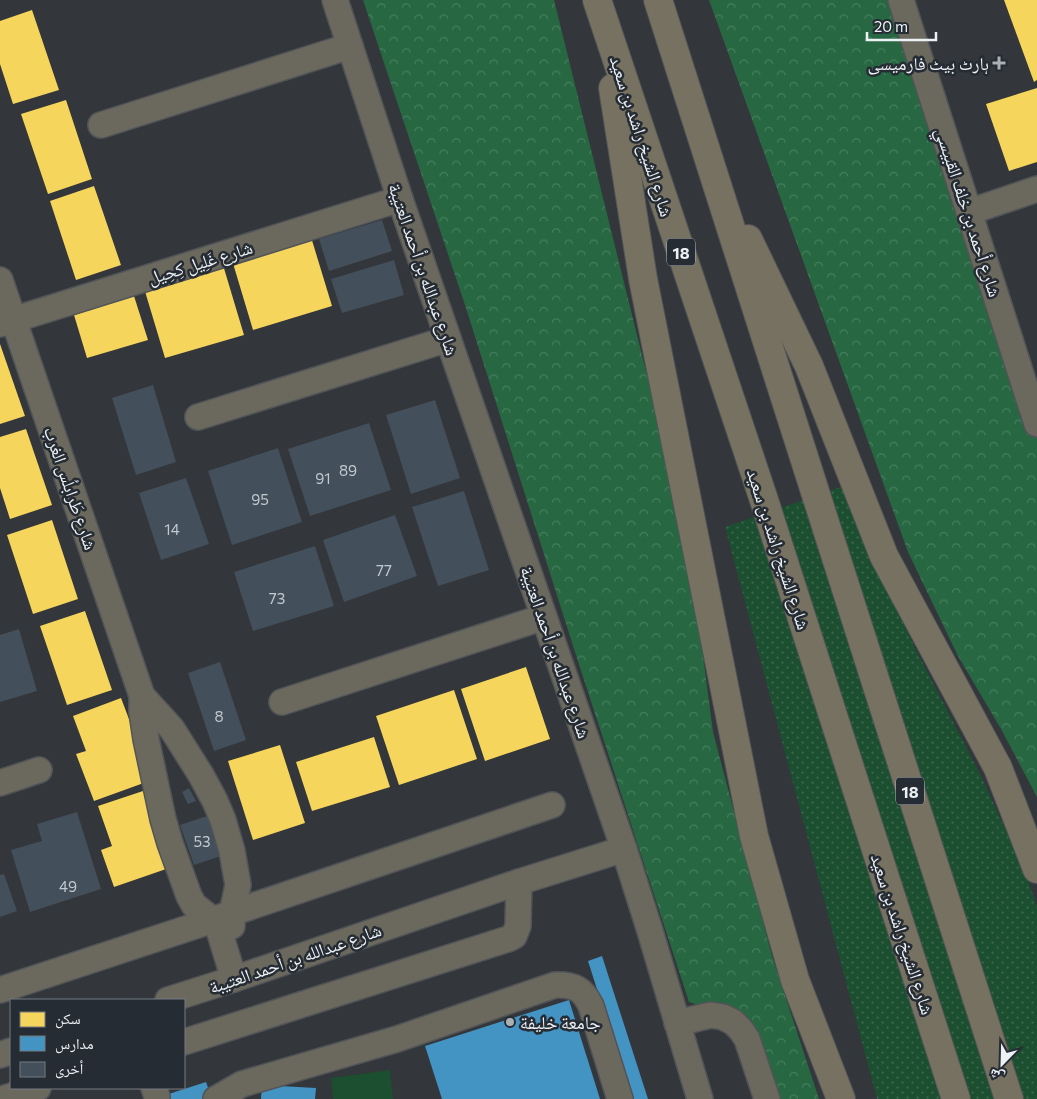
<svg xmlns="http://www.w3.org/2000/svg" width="1037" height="1099" font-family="Commissioner,'Noto Naskh Arabic',sans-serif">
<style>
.grass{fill:url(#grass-dots)}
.forest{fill:url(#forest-crowns)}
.green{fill:#1c4e30}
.homes{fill:#f6d55c}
.schools{fill:#4393c3}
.building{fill:#434f5a}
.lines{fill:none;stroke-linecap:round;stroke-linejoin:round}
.minor-casing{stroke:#515457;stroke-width:28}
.major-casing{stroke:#515457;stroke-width:30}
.minor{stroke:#6b685e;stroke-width:25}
.major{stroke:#767160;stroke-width:28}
.poi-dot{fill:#abb0b4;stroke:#262c33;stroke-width:2}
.labels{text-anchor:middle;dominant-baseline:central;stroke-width:5;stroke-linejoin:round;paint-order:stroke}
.number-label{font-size:15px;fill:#c2c8ce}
.shield{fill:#262c33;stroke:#b1b6bb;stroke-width:1}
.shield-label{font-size:16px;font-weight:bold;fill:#ecf1f5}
.poi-label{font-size:18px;fill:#ecf1f5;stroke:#262c33;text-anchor:end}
.street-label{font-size:18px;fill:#ecf1f5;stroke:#262c33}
</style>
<defs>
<pattern id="grass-dots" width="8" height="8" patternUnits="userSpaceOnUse" patternTransform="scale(1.25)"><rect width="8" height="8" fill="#1c4e30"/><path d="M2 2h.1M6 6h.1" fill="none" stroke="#3d684f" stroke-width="1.8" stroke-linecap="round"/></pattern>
<pattern id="forest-crowns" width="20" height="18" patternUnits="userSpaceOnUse" patternTransform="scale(1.25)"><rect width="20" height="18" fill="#276842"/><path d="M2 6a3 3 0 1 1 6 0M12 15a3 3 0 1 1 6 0" fill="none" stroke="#467e5e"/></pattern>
</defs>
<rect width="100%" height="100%" fill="#33363a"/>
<!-- grass -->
<polygon class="grass" points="841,487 916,650 980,774 1026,874 1037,906 1037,1099 877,1099 725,527"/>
<!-- forest -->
<g class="forest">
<polygon points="363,0 554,0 688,541 713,732 772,956 819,1099 774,1099 744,1015 705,1007 689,1002 574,649 465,305"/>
<polygon points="709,0 893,0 1037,427 1037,797 1001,729 958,656 908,552"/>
</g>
<!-- green -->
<polygon class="green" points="390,1070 393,1099 333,1099 331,1078"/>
<!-- homes -->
<g class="homes">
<polygon points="1004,0 1037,0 1037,80 1034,82"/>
<polygon points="32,10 59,90 13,104 0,64 0,21"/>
<polygon points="1037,88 1037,162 1009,171 986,104"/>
<polygon points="66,100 92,179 48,194 21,114"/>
<polygon points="94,186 121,265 76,280 50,201"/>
<polygon points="311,237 332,306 253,330 232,260"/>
<polygon points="223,265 244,335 165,358 144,288"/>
<polygon points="134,296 148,340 87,358 74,315"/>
<polygon points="0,344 25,416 0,424"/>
<polygon points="26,429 52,505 10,519 0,488 0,437"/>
<polygon points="52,520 78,599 33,614 7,535"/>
<polygon points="85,611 112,690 67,705 40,626"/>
<polygon points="526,667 550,739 485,761 461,689"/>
<polygon points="454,690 477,759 399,785 376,716"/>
<polygon points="121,698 152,780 94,801 76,754 86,751 73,716"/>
<polygon points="374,737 390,787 312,811 296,762"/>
<polygon points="280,745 305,823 253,840 228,761"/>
<polygon points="146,790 172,867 114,887 101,850 112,846 98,806"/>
</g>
<!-- schools -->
<g class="schools">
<polygon points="602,956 648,1099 632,1099 588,961"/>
<polygon points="569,1000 600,1099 442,1099 425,1046"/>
<polygon points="206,1082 212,1099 153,1099"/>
<polygon points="262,1085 316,1088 315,1099 261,1099"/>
</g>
<!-- building -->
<g class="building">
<polygon points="382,220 392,251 329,271 319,239"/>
<polygon points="394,260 404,295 342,313 331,279"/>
<polygon points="153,385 176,462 136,475 112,398"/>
<polygon points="435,400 460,478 411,494 386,415"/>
<polygon points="369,423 391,490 310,516 288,449"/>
<polygon points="278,448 302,522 232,545 208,471"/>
<polygon points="186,478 209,544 161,560 139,493"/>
<polygon points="464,491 489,570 438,586 412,507"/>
<polygon points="395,515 417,576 344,602 323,540"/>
<polygon points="315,546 334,606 253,631 234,572"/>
<polygon points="19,629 37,691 0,702 0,635"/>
<polygon points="220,662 246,740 214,751 188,673"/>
<polygon points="189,788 196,801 188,804 182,792"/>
<polygon points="77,812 101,889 30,912 11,850 42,841 37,824"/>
<polygon points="213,814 227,854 194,865 180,825"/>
<polygon points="4,874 17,911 0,917 0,875"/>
</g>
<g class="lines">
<defs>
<g id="minor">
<polyline points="335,0 400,199 624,849 650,931 700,1099"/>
<polyline points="901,0 1037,424"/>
<polyline points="101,125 350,46"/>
<polyline points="969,212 1037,189"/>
<polyline points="0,280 142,696 142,712 146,739 163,819 170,843 189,896 194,905 213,920 218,927 234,979"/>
<polyline points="0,324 400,199"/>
<polyline points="198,417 448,339"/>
<polyline points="142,696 172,729 201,775 215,801 223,820 232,851 238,885 232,913 232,926"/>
<polyline points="282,702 544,617"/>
<polyline points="0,783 39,770"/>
<polyline points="0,990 213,920 232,913 552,805"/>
<polyline points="168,1000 234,979 519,882 624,849"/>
<polyline points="677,1023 711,1015 723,1017 733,1022 741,1030 747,1039 767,1099"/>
<polyline points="184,1042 508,939 514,936 518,926 519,882"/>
<polyline points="0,1055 11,1051"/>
<polyline points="154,1088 157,1097"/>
<polyline points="2,1099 38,1088"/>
<path d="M216,1099l26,-15 155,-45 158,-54c19,-1 28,4 36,21l29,93"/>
</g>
<g id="major">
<polyline points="597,0 763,497 956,1099"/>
<polyline points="658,0 1009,1099"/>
<polyline points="613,88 643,279 754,836 795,980 841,1099"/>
<polyline points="748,239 809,366 884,556 998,768 1037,869"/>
</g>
</defs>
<!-- minor casing -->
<use href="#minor" class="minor-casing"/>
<!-- major casing -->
<use href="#major" class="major-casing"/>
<!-- minor -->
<use href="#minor" class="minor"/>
<!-- major -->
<use href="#major" class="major"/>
</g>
<!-- markers -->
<g class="poi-dot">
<path d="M996.5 55.5h5v5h5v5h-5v5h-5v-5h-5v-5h5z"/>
<circle cx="510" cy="1022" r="5"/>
</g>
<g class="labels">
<!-- number labels -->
<g class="number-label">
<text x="348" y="470">89</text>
<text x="323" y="478">91</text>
<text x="260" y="499">95</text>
<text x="172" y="529">14</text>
<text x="384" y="570">77</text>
<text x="277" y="598">73</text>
<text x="219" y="716">8</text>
<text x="202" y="841">53</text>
<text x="68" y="886">49</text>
</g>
<!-- shield labels -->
<g class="shield">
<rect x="667" y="238.5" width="28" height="27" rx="4"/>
<rect x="896" y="777.5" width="28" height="27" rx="4"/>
</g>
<g class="shield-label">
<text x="681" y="252">18</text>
<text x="910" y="791">18</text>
</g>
<!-- poi labels -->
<g class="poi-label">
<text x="989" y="63">ہارٹ بیٹ فارمیسی</text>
<text x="520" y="1022" text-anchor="start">جامعة خليفة</text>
</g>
<!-- street labels -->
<g class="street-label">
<text transform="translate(642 136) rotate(72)">شارع الشيخ راشد بن سعيد</text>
<text transform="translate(969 212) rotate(72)">شارع أحمد بن خلف القبيسي</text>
<text transform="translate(200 262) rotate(-17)">شارع غَلِيل كِحِيل</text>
<text transform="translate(424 269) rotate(71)">شارع عبدالله بن أحمد العتيبة</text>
<text transform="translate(71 488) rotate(71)">شارع طَرابلُس الغرب</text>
<text transform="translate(779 549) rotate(72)">شارع الشيخ راشد بن سعيد</text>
<text transform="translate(556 652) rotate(71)">شارع عبدالله بن أحمد العتيبة</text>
<text transform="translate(903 934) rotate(72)">شارع الشيخ راشد بن سعيد</text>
<text transform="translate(295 958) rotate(-19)">شارع عبدالله بن أحمد العتيبة</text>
</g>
</g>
<!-- legend -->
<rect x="10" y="999" width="175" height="90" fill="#262c33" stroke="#757b81"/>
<rect x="20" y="1012" width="25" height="15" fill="#f6d55c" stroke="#757b81"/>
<text x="55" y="1024" font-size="15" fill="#ecf1f5">سكن</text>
<rect x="20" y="1036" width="25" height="15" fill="#4393c3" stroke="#757b81"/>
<text x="55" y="1049" font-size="15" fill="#ecf1f5">مدارس</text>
<rect x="20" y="1062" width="25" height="15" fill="#434f5a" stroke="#757b81"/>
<text x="55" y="1074" font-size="15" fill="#ecf1f5">أخرى</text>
<!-- north arrow -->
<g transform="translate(1002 1064) rotate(203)" stroke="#262c33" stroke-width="4" paint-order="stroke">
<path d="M0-4L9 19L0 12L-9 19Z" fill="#ecf1f5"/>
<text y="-8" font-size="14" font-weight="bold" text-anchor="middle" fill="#ecf1f5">ش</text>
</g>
<!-- scale -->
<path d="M867 32v8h69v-8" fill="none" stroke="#ecf1f5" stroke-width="2.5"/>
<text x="874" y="32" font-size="15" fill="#ecf1f5" stroke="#262c33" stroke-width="4" paint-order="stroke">20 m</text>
</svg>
